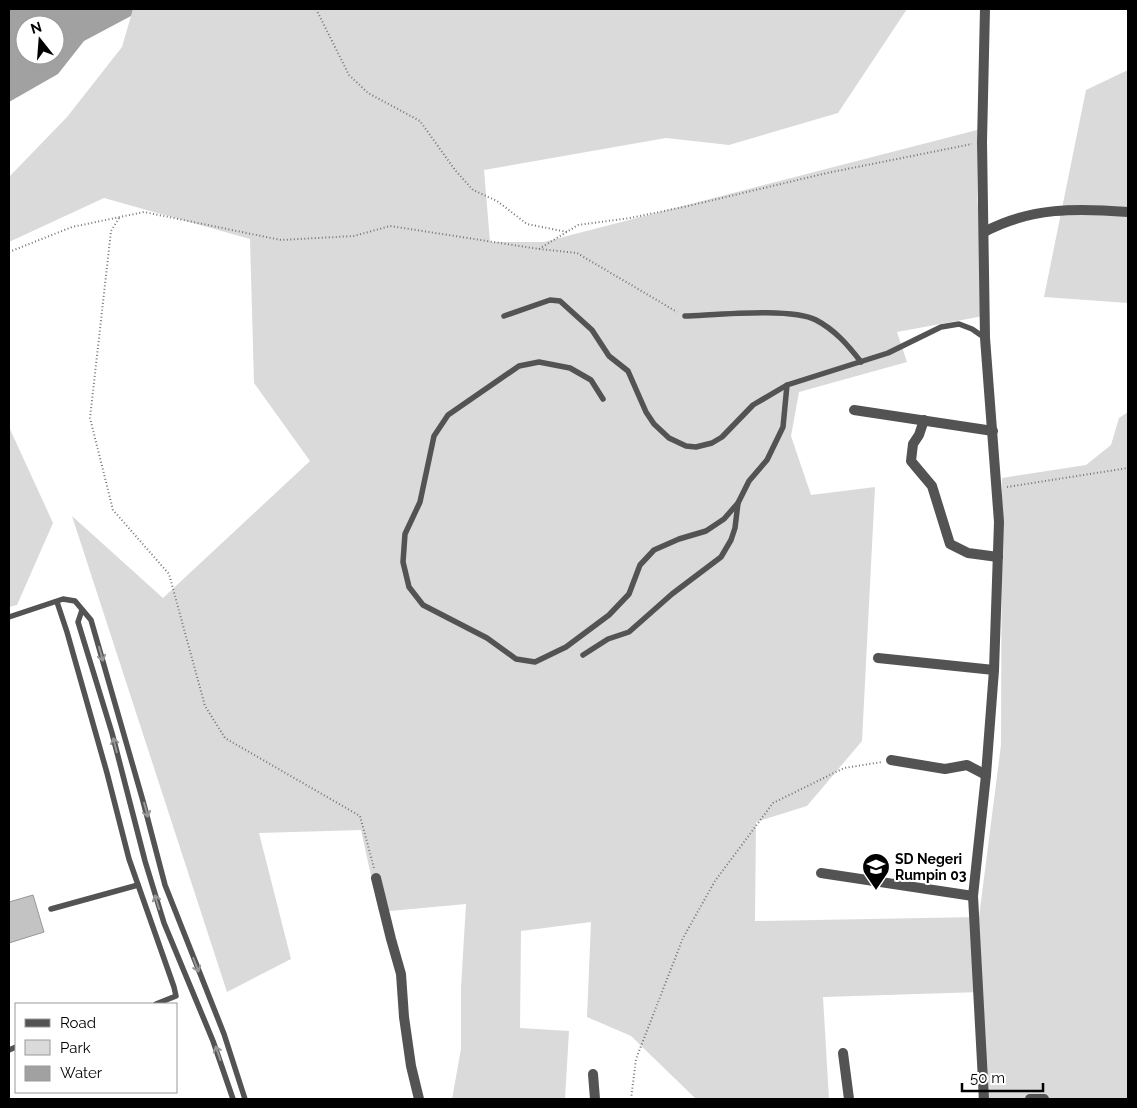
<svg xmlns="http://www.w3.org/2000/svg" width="1137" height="1108" font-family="Raleway,sans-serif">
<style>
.green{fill:#dadada}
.water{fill:#a1a1a1;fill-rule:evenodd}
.building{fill:#c3c3c3;stroke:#979797}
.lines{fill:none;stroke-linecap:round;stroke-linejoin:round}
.path{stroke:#757575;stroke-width:2;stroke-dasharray:1 2.5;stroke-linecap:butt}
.lane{stroke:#535353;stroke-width:5.5}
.street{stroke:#535353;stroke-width:10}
.oneway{stroke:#989898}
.labels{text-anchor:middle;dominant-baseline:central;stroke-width:4;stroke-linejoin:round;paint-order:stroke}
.poi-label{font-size:14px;font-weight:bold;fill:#000;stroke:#fff;text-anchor:start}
</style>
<rect width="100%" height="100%" fill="#fff"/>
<!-- green -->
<g class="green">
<polygon points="133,9 907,9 838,113 729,145 666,138 484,170 490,242 544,242 977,130 977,199 989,315 897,332 907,362 799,392 791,436 811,495 875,487 862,741 807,806 756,822 755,921 979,917 1001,745 1002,478 1086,465 1111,445 1119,418 1128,412 1128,1099 978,1099 981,992 823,997 829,1099 696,1099 631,1036 587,1017 591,922 521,931 520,1028 569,1031 565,1099 452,1099 461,1049 461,987 466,904 379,912 361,830 259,833 291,959 227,992 72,516 163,598 310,461 254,383 250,239 104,198 9,242 9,177 67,117 122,47"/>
<polygon points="1128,70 1128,303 1044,297 1086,90"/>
<polygon points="9,427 53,523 17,605 9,607"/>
</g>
<!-- water -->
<path class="water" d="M9,9h124l-2,7 -47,25 -26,33 -49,28zM25,25h30v30h-30z"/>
<!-- building -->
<polygon class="building" points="33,895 44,932 9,943 9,902"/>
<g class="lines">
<!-- path -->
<g class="path">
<polyline points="316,9 349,75 368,93 420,121 455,170 473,190 497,201 527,224 567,232"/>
<polyline points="119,218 111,231 90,418 113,510 169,574 205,706 225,738 360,816 374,868"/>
<polyline points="539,249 578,225 630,218 688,206 827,173 972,144"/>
<polyline points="9,252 72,227 144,212 281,240 354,236 390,226 539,249 577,253 677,312"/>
<polyline points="1007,487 1128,468"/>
<polyline points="631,1099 636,1059 683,938 715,881 773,803 844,768 882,762"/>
</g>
<!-- lane -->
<g class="lane">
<polyline points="504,316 550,300 560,301 592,330 609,356 628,371 646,412 654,424 669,438 686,446 696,447 712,443 722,437 753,405 787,385 888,353 941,327 959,324 972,329 985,338"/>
<path d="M685,316c29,-1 107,-9 131,4 19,10 32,25 45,42"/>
<polyline points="603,399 591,380 570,368 539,362 519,366 448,415 434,436 420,502 405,534 403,562 409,587 423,605 487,638 516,659 535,662 566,647 609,615 629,594 640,565 654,550 679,539 706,531 724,519 738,503 749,481 767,460 783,427 787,385"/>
<polyline points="57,602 67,632 107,773 129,859 174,987 176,996 156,1004"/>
<polyline points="82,610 78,622 112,733 145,861 164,923 213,1041 233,1099"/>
<polyline points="9,617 63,599 75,601 91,620 143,801 165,885 224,1034 245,1099"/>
<polyline points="583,655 608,639 629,632 672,594 721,557 731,540 735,528 738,503"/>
<polyline points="51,909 138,885"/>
<polyline points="9,1050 16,1047"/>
</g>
<!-- street -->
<g class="street">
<path d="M984,232c47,-25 93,-24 144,-20"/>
<polyline points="854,410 993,431"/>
<polyline points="924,420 919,435 913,444 911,461 932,486 950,544 968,553 998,557"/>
<polyline points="878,658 994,670"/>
<polyline points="891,760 945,769 967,765 986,775"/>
<polyline points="821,873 973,896"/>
<polyline points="376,878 391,939 401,974 404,1017 411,1066 419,1099"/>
<polyline points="843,1053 849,1099"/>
<polyline points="593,1074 595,1099"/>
<polyline points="984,1099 973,896 986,775 994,670 999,522 985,338 982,142 985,9"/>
<polyline points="1030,1099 1044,1099"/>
</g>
</g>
<!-- one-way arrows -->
<defs><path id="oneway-shaft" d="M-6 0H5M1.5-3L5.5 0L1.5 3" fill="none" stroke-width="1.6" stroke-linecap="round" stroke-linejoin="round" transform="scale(1.25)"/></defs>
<g class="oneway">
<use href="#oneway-shaft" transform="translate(101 654) rotate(74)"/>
<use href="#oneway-shaft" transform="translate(115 745) rotate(-104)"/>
<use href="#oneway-shaft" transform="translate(146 810) rotate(75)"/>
<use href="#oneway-shaft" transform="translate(157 902) rotate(-107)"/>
<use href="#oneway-shaft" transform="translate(196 965) rotate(69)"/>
<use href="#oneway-shaft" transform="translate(218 1053) rotate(-109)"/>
</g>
<!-- icons -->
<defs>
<symbol id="school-pin" viewBox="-11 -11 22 30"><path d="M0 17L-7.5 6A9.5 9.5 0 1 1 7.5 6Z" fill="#000" stroke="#fff"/><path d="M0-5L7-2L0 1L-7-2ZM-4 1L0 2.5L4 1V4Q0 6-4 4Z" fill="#fff"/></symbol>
</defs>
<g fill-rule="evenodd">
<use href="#school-pin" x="860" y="851" width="32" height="43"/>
</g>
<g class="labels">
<!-- poi labels -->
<g class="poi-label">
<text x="895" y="859">SD Negeri<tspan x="895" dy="16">Rumpin 03</tspan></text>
</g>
</g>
<!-- border -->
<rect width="1137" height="1108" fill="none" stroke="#000000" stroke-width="20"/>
<!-- legend -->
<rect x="15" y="1003" width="162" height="90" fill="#ffffff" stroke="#999999"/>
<rect x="25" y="1019" width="25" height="8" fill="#535353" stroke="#999999"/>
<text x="60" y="1028" font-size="15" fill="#000000">Road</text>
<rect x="25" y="1040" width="25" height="15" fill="#dadada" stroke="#999999"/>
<text x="60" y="1053" font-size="15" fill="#000000">Park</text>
<rect x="25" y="1066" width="25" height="15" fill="#a1a1a1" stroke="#999999"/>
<text x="60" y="1078" font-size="15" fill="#000000">Water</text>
<!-- north arrow -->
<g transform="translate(40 40) rotate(343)"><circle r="24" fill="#ffffff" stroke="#999999"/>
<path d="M0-4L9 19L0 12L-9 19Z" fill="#000000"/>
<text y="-8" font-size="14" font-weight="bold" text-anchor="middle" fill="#000000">N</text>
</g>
<!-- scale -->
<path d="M962 1083v8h81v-8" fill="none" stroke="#000000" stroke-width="2.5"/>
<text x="970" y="1083" font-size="15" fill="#000000" stroke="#ffffff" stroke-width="4" paint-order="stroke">50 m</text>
</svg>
